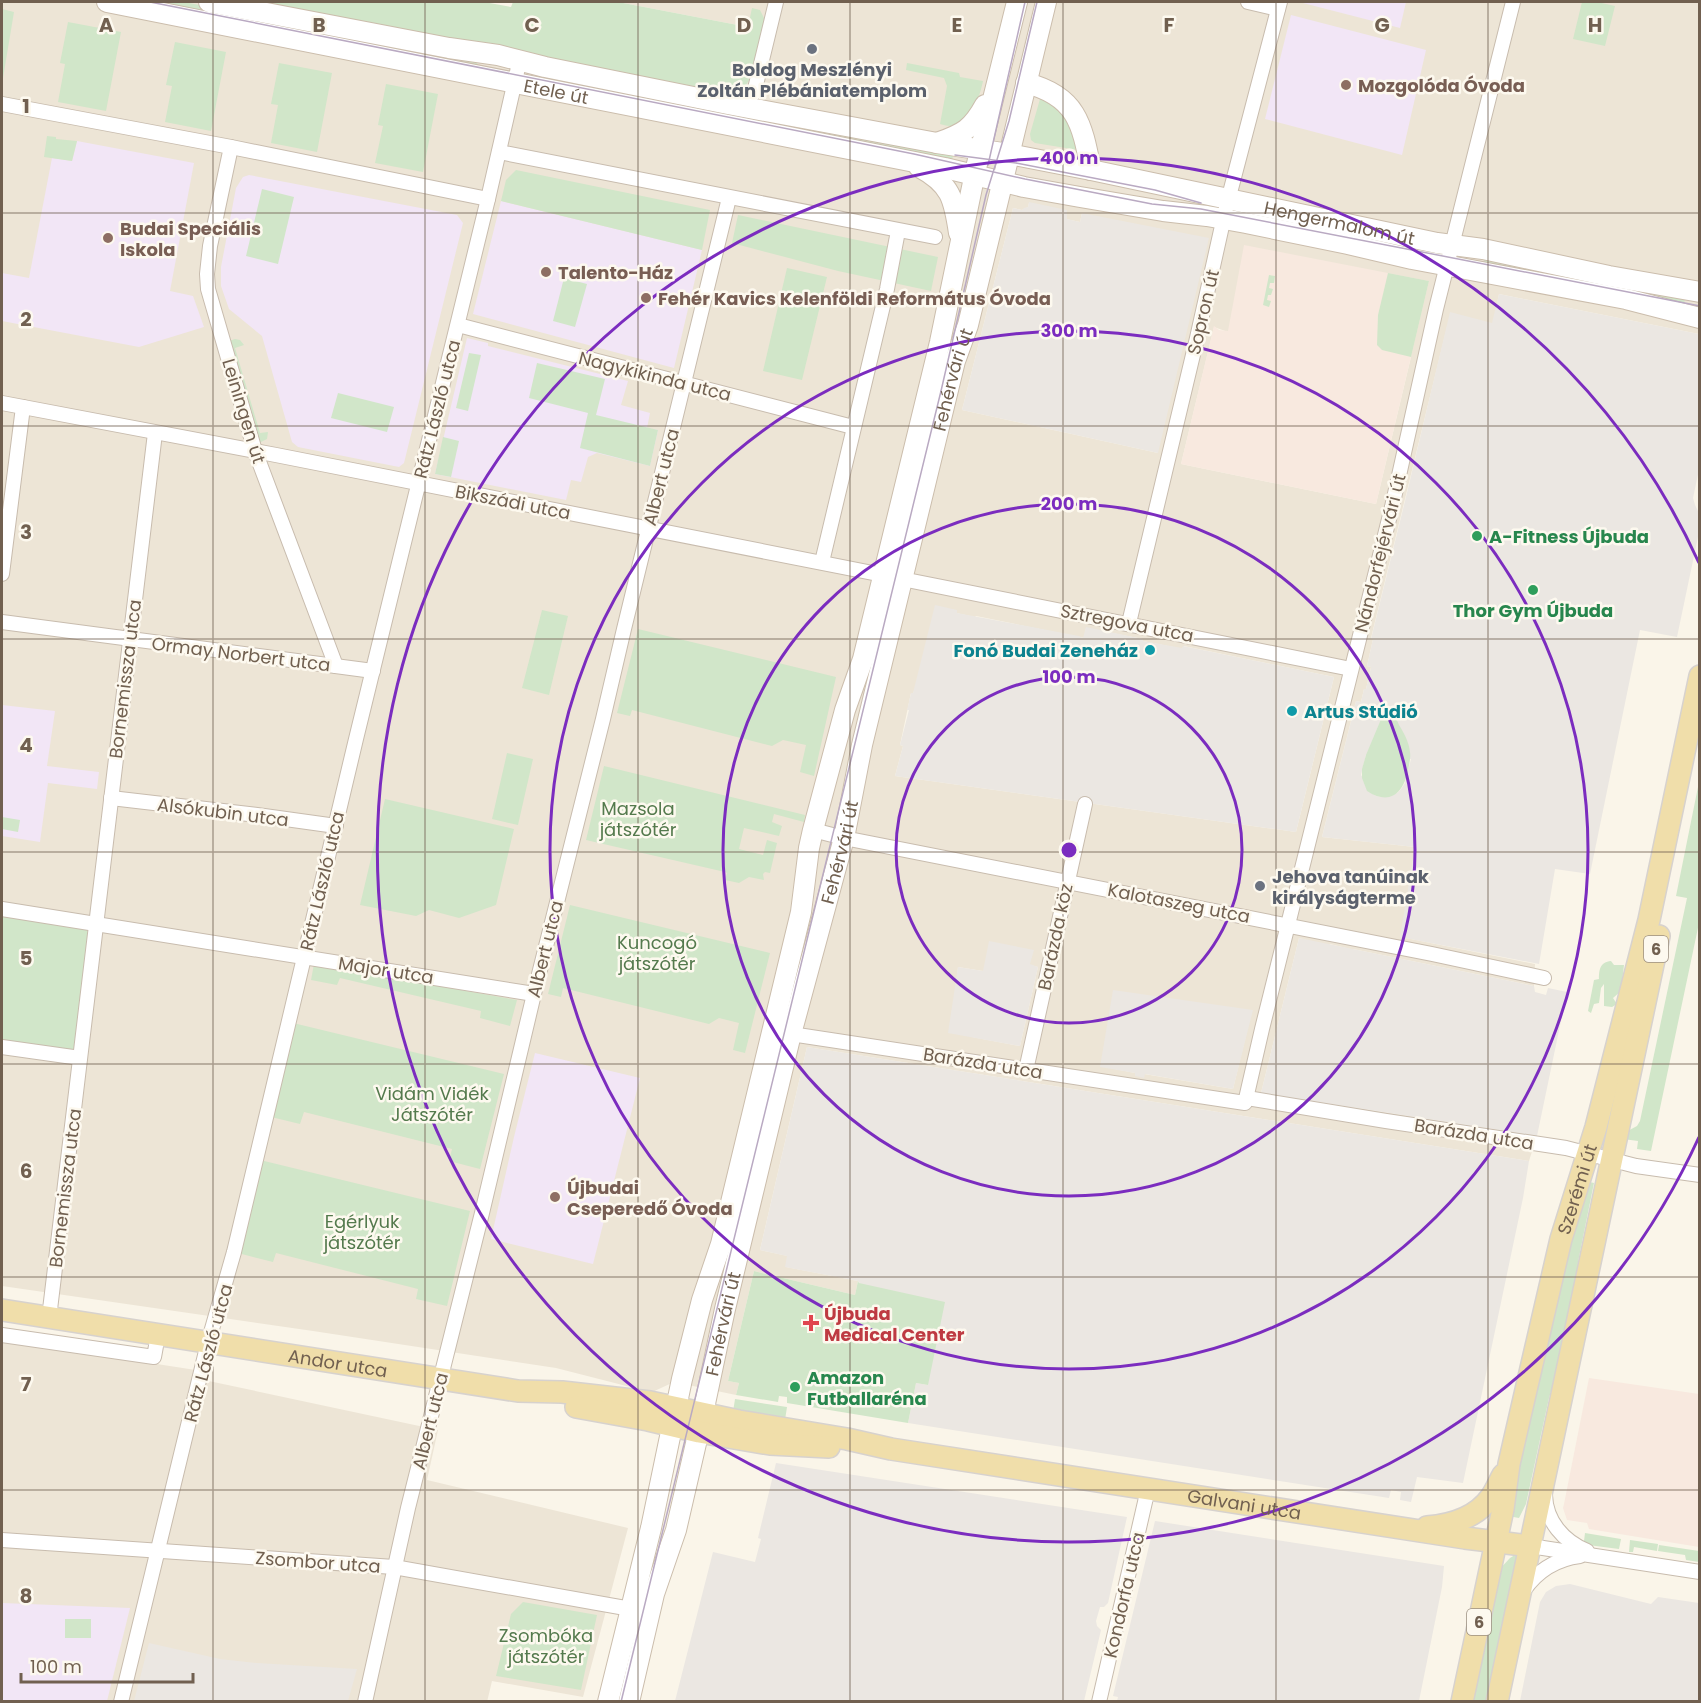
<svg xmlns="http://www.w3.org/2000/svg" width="1701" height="1703" font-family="Poppins,sans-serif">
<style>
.residential{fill:#ede5d6;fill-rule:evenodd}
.commercial{fill:#f8e9df}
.industrial{fill:#ebe7e2;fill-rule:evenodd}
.education{fill:#f2e6f6}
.green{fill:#d1e6c9}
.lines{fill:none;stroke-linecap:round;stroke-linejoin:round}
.street-casing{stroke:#c8bcae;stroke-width:16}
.secondary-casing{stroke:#cbbdac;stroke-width:22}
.primary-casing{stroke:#d7d2ce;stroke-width:24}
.street{stroke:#fff;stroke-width:14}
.secondary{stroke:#fff;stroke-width:20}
.primary{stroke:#f0deaa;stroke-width:21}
.tram{stroke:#b9a9c2;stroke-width:1.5}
.grid{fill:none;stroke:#716050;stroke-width:1.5;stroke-opacity:0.55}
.ring{fill:none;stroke:#7b2cbf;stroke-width:3}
.worship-dot{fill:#6b7280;stroke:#fdf9ef;stroke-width:2}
.education-dot{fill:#8d6e63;stroke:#fdf9ef;stroke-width:2}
.leisure-dot{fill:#2e9e5b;stroke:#fdf9ef;stroke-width:2}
.culture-dot{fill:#0f9aa8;stroke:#fdf9ef;stroke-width:2}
.health-dot{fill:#e0444e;stroke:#fdf9ef;stroke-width:2}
.labels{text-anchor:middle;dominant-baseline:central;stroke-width:5;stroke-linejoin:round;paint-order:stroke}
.shield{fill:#fdf9ef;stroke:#9b8e80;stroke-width:1.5}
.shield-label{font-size:16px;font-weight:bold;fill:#716050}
.worship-label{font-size:18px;font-weight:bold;fill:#5b616d;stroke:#fdf9ef}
.education-label{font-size:18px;font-weight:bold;fill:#785e54;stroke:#fdf9ef;text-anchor:start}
.street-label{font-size:18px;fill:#716050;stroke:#fdf9ef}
.leisure-label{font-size:18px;font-weight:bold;fill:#27864d;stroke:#fdf9ef;text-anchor:start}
.culture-label{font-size:18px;font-weight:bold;fill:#0d838f;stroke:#fdf9ef;text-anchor:end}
.park-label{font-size:18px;fill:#547a4d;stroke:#fdf9ef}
.health-label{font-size:18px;font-weight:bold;fill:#be3a42;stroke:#fdf9ef;text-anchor:start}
.grid-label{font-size:20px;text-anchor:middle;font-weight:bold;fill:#716050;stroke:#fdf9ef;stroke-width:5;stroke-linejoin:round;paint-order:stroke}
.centre{fill:#7b2cbf;stroke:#fdf9ef;stroke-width:3}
.ring-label{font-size:18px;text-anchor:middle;font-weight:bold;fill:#7b2cbf;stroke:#fdf9ef;stroke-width:5;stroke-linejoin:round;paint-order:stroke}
</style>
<rect width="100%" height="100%" fill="#faf5e9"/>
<!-- residential -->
<g class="residential">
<path d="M2,2h225l514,90 10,-15 -3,-50 -130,-25h1081v332l-200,-40 -6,29 -46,4 -76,311 2,1 -6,27 4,1 -5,22h-2l-3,13 -5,-1 -34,136 93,10 -14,90 134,27 -1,22 -181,-37 -3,2v-2l-20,-5 -1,2 -30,-8 -38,155 276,43 -8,25 -722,-114 -47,203 28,6 -2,11 72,14 -3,14 -101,-24 -26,110 11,2 -3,12 -62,-13 -26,12 -2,-3 -90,-23 -243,-37 -311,-45zM1029,203l38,8 -1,8 14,3 2,-9 76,240 -196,-43 51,-202 9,2 6,-3zM1214,327l14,5 183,25 -35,147 -195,-40zM957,611l-1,2 19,4 1,-1 108,22 2,-10 57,11v2l40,8 1,-3 150,31 -38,155 -401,-56 8,-30 -3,-1 11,-52h2zM1027,950l3,15 8,2 -18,79 -48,-9 -17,-42 3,-28 25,4zM1252,1010l-19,79 -89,-15 -9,2v-3l-35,-7z"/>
<polygon points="2,1340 202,1371 204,1380 438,1430 427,1480 628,1528 583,1697 492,1681 487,1702 2,1701"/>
</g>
<!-- commercial -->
<g class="commercial">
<polygon points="1244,245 1429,281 1376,504 1181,464 1214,326 1219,330 1228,331"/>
<polygon points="1589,1378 1699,1394 1699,1547 1589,1529 1587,1523 1567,1520 1563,1508 1564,1504"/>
</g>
<!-- industrial -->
<g class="industrial">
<polygon points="1029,202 1067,210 1067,219 1080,222 1082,213 1209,238 1158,453 962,410 1013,208 1022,210 1024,208 1028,207"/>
<path d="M1499,294l200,40 1,131 -7,33 2,7 4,8v19l-22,105 -37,-7 -50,244 -35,-5 -16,95 -139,-27 15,-90 -93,-10 34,-136 5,1 3,-13h2l5,-22 -4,-1 6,-27h-2l34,-138 45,-189 42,11zM1366,755l45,4 -6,24 -4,6 -4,4 -11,4 -10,-1 -15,-21z"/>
<polygon points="935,605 957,610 957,613 1079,636 1083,638 1086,627 1143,639 1143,641 1182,648 1183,646 1334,677 1296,832 895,776 903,746 900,745 909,710 907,710 911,693 913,693"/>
<polygon points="1299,938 1534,986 1535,992 1546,995 1548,988 1567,992 1537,1136 1261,1093"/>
<polygon points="989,941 1034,950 1030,964 1038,967 1020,1046 948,1033 958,967 983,971"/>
<polygon points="1113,990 1253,1010 1233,1089 1145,1074 1144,1078 1135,1076 1135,1073 1100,1067"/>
<polygon points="807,1047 1529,1161 1523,1198 1463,1483 1417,1477 1411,1502 1400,1500 1401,1492 1391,1490 1389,1498 908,1423 916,1383 928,1385 858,1281 785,1267 787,1256 760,1250"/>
<polygon points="776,1463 1127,1517 1108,1603 1104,1607 1100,1607 1096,1621 1097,1626 1101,1630 1084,1701 675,1701 713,1552 755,1562 761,1539 758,1538"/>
<polygon points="1155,1521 1444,1566 1442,1587 1419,1701 1117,1701 1118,1697 1113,1696"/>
<polygon points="1570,1584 1651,1604 1658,1597 1699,1603 1699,1701 1520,1701 1540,1602 1546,1592 1556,1586"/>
<polygon points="149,1643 220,1659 257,1663 357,1669 348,1701 134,1701"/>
</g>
<!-- education -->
<g class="education">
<polygon points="1299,2 1406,2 1400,28"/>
<polygon points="1291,15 1426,50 1402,155 1265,119"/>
<polygon points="77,141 194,163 170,291 193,296 204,327 139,347 2,321 2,273 29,278 52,158 72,161"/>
<polygon points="249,175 457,215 463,223 404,463 399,467 298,447 292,442 262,336 229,309 221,286 221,267 236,188 243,177"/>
<polygon points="501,201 702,250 674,368 473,314"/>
<polygon points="467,338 488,343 488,346 628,381 621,405 650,413 647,428 658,430 650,466 597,453 588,457 581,482 571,480 566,500 435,474"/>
<polygon points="2,705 55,711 47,766 99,772 97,789 48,783 40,842 2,836"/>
<polygon points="535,1053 640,1078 593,1264 491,1239 514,1137"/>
<polygon points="2,1603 130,1608 107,1701 2,1702"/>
</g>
<!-- green -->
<g class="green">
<polygon points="143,2 184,2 478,59 477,66"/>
<polygon points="227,2 484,2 511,7 513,2 618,2 748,27 752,8 760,10 765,20 751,77 743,90 733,96"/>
<polygon points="1582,2 1597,2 1615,6 1605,46 1573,39"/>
<polygon points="2,9 14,12 2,84"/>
<polygon points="68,22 121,32 106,111 58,102 65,64 60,63"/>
<polygon points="175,42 226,52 211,131 165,122 172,86 166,85"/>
<polygon points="279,63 332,73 317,152 271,143 278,105 271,104"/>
<path d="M907,63l52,10 1,4 23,4c-3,15 -12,41 -28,45 -5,1 -11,-1 -15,-2l7,-38 -3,-8 -38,-8z"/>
<polygon points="546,74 953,154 952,162 545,81"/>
<polygon points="386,84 438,94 423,172 375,163 383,126 378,125"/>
<polygon points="1042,92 1046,101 1050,104 1056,103 1070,120 1078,150 1035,143 1031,140 1030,134"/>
<polygon points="47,136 56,137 56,139 77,141 72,161 44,157"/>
<polygon points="516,170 710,210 702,250 501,201 506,180"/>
<polygon points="262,189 294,197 278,264 246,256"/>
<polygon points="738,215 938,257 931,291 838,271 732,243"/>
<polygon points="1485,256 1685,296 1684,306 1483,265"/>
<polygon points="787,268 827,277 802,380 763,371"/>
<polygon points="1388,273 1429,281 1411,357 1382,350 1377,345 1378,315"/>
<polygon points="1269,275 1275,276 1274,283 1270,283 1269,288 1273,289 1271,295 1268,295 1267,300 1271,301 1269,307 1263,305"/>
<polygon points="564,278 587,284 575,327 553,321"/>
<polygon points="235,339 240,340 244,345 235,348 260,433 268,432 267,439 259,443 229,341"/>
<polygon points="469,353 481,355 468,411 456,408"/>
<polygon points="537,363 605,379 596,415 658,430 650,466 580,448 588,413 529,398"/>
<polygon points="338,393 394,407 387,432 331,418"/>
<polygon points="443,437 459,441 451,477 435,474"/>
<polygon points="542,610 568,616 549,695 522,688"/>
<polygon points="638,629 836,677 814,776 800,772 806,745 783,740 772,746 632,710 630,716 617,713"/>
<path d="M1387,705c6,5 9,13 12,20 5,8 10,17 11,27 1,6 -1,12 -2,19 -5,22 -18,35 -41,20l-5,-13v-9l4,-14z"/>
<polygon points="507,753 533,759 518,825 492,819"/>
<polygon points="604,766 805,815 804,822 774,814 772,822 782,826 779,836 744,828 739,849 763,855 767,840 777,843 770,873 765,872 763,874 764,880 749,877 739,883 725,880 727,873 725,872 586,840"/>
<polygon points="1699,782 1699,923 1651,1151 1637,1149 1638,1141 1623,1139 1624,1133 1637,1126 1640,1121 1687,898 1676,896"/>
<polygon points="385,799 514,829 496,905 459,918 429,910 416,916 360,905"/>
<polygon points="2,817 20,820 18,832 2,829"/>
<polygon points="570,905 770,953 745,1053 733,1050 739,1023 719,1018 709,1024 563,988 561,997 548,994"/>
<polygon points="2,909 96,925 80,1058 2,1047"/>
<path d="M1611,961l3,4h10l-3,26 -8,7 4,6 -5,3 -8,-1v-22l-3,4 -2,15 -5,1 -3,9 -3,-2 6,-31 5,-1c0,-9 1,-17 12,-18z"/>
<polygon points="314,964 517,1000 510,1026 480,1018 481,1011 340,978 337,985 311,980"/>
<polygon points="289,1022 504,1074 480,1169 449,1161 452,1149 304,1112 300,1124 267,1116"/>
<polygon points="256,1159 470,1211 447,1306 416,1299 418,1289 276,1253 273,1262 234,1252"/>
<polygon points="1585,1181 1594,1183 1578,1262 1577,1281 1568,1335 1549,1398 1526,1504 1519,1518 1508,1516 1549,1321"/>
<polygon points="754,1271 855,1295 858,1281 859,1283 945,1302 928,1385 916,1383 908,1423 787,1403 787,1397 779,1396 778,1402 736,1395 739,1383 728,1381"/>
<polygon points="735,1399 787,1407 785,1420 733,1412"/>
<polygon points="1585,1533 1621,1539 1619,1549 1588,1545 1584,1541"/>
<polygon points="1630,1540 1658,1544 1657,1551 1634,1547 1633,1552 1629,1552"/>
<polygon points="1659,1545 1699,1551 1699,1562 1686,1560 1685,1555 1658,1551"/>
<polygon points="1518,1553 1490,1701 1468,1702 1498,1571 1510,1558"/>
<polygon points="523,1602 597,1615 581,1690 496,1676 511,1614"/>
<rect x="65" y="1619" width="26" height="19"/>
</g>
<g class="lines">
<defs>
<g id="street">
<polyline points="1248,2 1278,9"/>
<polyline points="2,104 231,147 488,199"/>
<polyline points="729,104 754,93 776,2"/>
<polyline points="231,147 210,246 207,274 208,289 255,451 336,666"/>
<polyline points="499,152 935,237"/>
<polyline points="458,325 853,427"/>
<polyline points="2,403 276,455 883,575"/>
<polyline points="822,562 887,289 898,231"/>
<polyline points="2,574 23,407"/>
<polyline points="902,579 1351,669"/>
<polyline points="2,622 373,671"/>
<polyline points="1129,623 1197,338 1226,208 1280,2"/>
<polyline points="111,798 257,815 336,826"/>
<polyline points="813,830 844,838 1432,954 1544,978"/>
<polyline points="2,909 534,994"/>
<polyline points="791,1034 1245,1103 1262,1029 1392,507 1436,309 1513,2"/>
<polyline points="2,1047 80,1058"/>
<polyline points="1026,1070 1085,804"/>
<polyline points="1247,1098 1386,1121 1566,1148 1636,1166 1700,1175"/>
<polyline points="49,1318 155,433"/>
<polyline points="2,1335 154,1357 158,1335"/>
<path d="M1545,1495c1,26 18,46 42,56"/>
<polyline points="2,1540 394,1567 631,1609"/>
<polyline points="1530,1546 1700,1572"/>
<path d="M1524,1590c14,-20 32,-31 56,-34"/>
<polyline points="121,1702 208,1343 234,1252 356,739 488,199 520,59"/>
<polyline points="365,1702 408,1508 482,1213 534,994 603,719 624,629 729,198"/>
<polyline points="1099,1702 1148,1489"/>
</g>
<g id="secondary">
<path id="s1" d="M107,2l838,166 79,19 56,10 83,14 44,5 39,7 102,21 64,15 214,40 74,19"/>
<path id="s2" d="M209,2l240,46 49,7 47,12 183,37 209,39 72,11 82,16 346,73 46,6 126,27 91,16"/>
<path d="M1026,83c51,13 56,41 65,87"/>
<path d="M937,143c26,-9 35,-14 48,-38"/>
<path d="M919,167c32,17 35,32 40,66"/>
<polyline points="608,1702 651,1528 682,1379 702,1300 721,1244 801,912 809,848 813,830 845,710 863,659 940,342 976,168 1017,2"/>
<path id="s3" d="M629,1702l25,-108 22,-64 27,-117 22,-104 66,-275 53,-196 18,-93 93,-384 13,-36 78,-323"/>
</g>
<g id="primary">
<path id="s4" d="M2,1310l516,81 44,1 88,10 89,19 108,18 44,10 574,89 65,8"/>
<polyline points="576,1407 648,1420 699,1432 770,1444 829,1447"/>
<path d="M1427,1527c25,-2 49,-9 64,-30 5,-7 8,-15 12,-22"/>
<path id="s5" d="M1462,1702l41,-193 6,-45 17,-74 35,-151 35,-112 53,-207 51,-244"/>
<polyline points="1497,1702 1659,936"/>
</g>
</defs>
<!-- street casing -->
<use href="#street" class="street-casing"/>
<!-- secondary casing -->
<use href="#secondary" class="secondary-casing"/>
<!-- primary casing -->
<use href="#primary" class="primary-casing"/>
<!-- street -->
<use href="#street" class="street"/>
<!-- secondary -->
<use href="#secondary" class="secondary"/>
<!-- primary -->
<use href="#primary" class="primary"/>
<!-- tram -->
<g class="tram">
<polyline points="150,2 914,154 1025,179 1152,204 1201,209 1700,306"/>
<polyline points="955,155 1016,163 1155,190 1201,203"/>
<polyline points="988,165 1025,2"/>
<polyline points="621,1702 941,391 986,195 1009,121 1037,2"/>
</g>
</g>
<!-- grid -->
<path class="grid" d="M213,2v1700M425,2v1700M638,2v1700M850,2v1700M1063,2v1700M1276,2v1700M1488,2v1700M2,213h1698M2,426h1698M2,639h1698M2,852h1698M2,1064h1698M2,1277h1698M2,1490h1698"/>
<!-- distance rings -->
<g class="ring">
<circle cx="1069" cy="850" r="173"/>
<circle cx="1069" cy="850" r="346"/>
<circle cx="1069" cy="850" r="519"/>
<path d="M1699 1137A692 692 0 1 1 1699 563"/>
</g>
<!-- markers -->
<g class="worship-dot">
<circle cx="812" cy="49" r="6"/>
<circle cx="1260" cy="886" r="6"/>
</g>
<g class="education-dot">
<circle cx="1346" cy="85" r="6"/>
<circle cx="108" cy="238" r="6"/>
<circle cx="546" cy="272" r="6"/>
<circle cx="646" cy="298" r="6"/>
<circle cx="555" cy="1197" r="6"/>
</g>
<g class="leisure-dot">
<circle cx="1477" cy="536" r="6"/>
<circle cx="1533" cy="590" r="6"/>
<circle cx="795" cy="1387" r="6"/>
</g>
<g class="culture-dot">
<circle cx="1150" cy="650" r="6"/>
<circle cx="1292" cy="711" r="6"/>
</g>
<path class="health-dot" d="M808 1314h6v6h6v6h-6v6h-6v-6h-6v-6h6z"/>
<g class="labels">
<!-- shield labels -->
<g class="shield">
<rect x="1644" y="936" width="24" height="26" rx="4.5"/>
<rect x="1467" y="1609" width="24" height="26" rx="4.5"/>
</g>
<g class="shield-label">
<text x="1656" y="949">6</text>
<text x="1479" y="1622">6</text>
</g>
<!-- worship labels -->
<g class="worship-label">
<text x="812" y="69">Boldog Meszlényi<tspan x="812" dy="21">Zoltán Plébániatemplom</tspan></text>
<text x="1272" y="876" text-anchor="start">Jehova tanúinak<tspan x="1272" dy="21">királyságterme</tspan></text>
</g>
<!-- education labels -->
<g class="education-label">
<text x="1358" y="85">Mozgolóda Óvoda</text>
<text x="120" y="228">Budai Speciális<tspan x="120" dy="21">Iskola</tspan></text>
<text x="558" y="272">Talento-Ház</text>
<text x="658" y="298">Fehér Kavics Kelenföldi Református Óvoda</text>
<text x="567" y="1187">Újbudai<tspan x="567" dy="21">Cseperedő Óvoda</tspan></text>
</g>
<!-- street labels -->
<g class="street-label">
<text stroke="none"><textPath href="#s1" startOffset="458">Etele út</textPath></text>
<text stroke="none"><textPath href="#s2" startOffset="1152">Hengermalom út</textPath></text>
<text transform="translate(1203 312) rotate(-77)">Sopron út</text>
<text transform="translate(655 376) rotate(14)">Nagykikinda utca</text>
<text stroke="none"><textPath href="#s3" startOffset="1362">Fehérvári út</textPath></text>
<text transform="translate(437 409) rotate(-76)">Rátz László utca</text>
<text transform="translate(244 411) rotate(73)">Leiningen út</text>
<text transform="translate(661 477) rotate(-76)">Albert utca</text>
<text transform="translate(513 502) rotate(11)">Bikszádi utca</text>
<text transform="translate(1380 553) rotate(-76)">Nándorfejérvári út</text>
<text transform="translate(1127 623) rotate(11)">Sztregova utca</text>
<text transform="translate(241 654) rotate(7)">Ormay Norbert utca</text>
<text transform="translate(125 679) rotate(-83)">Bornemissza utca</text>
<text transform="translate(223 812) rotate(7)">Alsókubin utca</text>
<text stroke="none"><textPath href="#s3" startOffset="876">Fehérvári út</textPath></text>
<text transform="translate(322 881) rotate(-77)">Rátz László utca</text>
<text transform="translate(1179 903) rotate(11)">Kalotaszeg utca</text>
<text transform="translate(1055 937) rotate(-78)">Barázda köz</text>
<text transform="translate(545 949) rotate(-76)">Albert utca</text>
<text transform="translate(386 970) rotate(9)">Major utca</text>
<text transform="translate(983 1063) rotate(9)">Barázda utca</text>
<text transform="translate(1474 1134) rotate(9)">Barázda utca</text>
<text transform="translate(65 1188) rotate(-83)">Bornemissza utca</text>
<text stroke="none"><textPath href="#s5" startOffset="526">Szerémi út</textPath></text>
<text stroke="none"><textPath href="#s3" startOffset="390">Fehérvári út</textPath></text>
<text transform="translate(208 1353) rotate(-75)">Rátz László utca</text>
<text stroke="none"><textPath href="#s4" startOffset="340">Andor utca</textPath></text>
<text transform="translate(430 1421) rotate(-76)">Albert utca</text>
<text stroke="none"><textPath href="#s4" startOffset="1258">Galvani utca</textPath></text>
<text transform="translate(318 1562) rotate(4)">Zsombor utca</text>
<text transform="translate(1124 1595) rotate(-77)">Kondorfa utca</text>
</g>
<!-- leisure labels -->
<g class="leisure-label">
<text x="1489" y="536">A-Fitness Újbuda</text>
<text x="1533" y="610" text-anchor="middle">Thor Gym Újbuda</text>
<text x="807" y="1377">Amazon<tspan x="807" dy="21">Futballaréna</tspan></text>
</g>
<!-- culture labels -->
<g class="culture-label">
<text x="1138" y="650">Fonó Budai Zeneház</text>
<text x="1304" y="711" text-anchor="start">Artus Stúdió</text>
</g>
<!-- park labels -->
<g class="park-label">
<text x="638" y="808">Mazsola<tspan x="638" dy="21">játszótér</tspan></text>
<text x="657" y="942">Kuncogó<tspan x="657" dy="21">játszótér</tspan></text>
<text x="432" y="1093">Vidám Vidék<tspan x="432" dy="21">Játszótér</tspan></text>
<text x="362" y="1221">Egérlyuk<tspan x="362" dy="21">játszótér</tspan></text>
<text x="546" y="1635">Zsombóka<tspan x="546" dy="21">játszótér</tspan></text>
</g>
<!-- health labels -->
<g class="health-label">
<text x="824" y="1313">Újbuda<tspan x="824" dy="21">Medical Center</tspan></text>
</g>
</g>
<g class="grid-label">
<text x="106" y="32">A</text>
<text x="319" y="32">B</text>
<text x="532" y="32">C</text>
<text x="744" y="32">D</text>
<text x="957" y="32">E</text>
<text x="1169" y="32">F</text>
<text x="1382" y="32">G</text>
<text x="1595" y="32">H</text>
<text x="26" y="113">1</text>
<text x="26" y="326">2</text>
<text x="26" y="539">3</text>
<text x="26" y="752">4</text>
<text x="26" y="965">5</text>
<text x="26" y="1178">6</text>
<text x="26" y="1391">7</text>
<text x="26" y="1603">8</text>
</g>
<circle cx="1069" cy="850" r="9" class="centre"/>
<g class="ring-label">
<text x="1069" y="164">400 m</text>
<text x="1069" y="337">300 m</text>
<text x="1069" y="510">200 m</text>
<text x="1069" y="683">100 m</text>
</g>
<!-- border -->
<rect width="1701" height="1703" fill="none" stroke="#716050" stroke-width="6"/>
<!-- scale -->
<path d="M21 1673v9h172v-9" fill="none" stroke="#716050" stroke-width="3"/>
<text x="30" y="1673" font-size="18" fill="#716050" stroke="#fdf9ef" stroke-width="4.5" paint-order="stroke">100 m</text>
</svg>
